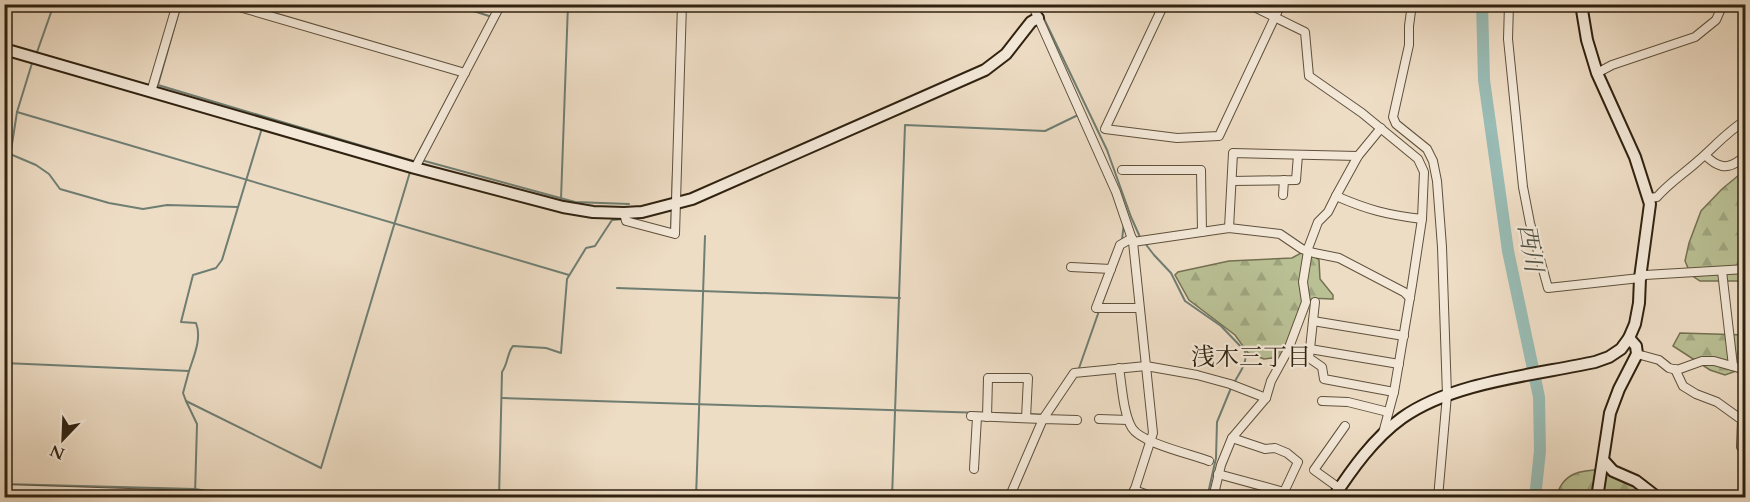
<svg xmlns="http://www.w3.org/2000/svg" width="1750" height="502" font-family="Cardo,'Noto Serif JP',serif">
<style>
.forest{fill:url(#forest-firs);stroke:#747152;stroke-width:1.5}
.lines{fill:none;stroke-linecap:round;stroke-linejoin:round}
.stream{stroke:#6f7e73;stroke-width:2}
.river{stroke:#99bcb5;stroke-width:12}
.street-casing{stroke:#5f513d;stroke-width:10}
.secondary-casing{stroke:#2f2210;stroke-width:14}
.street{stroke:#f4e9d9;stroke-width:8}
.secondary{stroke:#f4e9d9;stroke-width:10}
.labels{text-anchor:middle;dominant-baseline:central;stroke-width:4.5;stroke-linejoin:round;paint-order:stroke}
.water-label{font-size:24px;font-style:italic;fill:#4f5042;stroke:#f4e9d9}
.neighbourhood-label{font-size:24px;fill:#2f2210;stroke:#f4e9d9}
</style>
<defs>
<pattern id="forest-firs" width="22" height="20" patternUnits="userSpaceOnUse" patternTransform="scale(1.5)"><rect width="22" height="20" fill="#b9c094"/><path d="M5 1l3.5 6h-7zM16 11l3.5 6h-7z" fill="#9fa57f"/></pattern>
</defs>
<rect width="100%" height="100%" fill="#eeddc5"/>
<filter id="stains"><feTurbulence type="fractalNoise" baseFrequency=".00333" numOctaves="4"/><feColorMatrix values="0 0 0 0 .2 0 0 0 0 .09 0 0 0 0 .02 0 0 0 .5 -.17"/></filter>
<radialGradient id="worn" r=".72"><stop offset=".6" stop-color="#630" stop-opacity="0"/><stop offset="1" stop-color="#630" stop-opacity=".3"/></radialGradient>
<!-- forest -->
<g class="forest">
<polygon points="1745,170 1745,281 1700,281 1691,275 1685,261 1689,243 1701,211 1722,189"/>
<path d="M1301,253l14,4 4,3 1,19 13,16v4c-6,0 -14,-1 -20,0 -15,2 -24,44 -33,58l-16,2 -16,-6 -13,-18 -46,-35 -14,-25 3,-3 51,-11 63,-3z"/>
<polygon points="1680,333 1745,335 1745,377 1736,371 1725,375 1710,370 1673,346"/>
<path d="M1616,469l41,29h-101c8,-32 33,-27 60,-29z"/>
</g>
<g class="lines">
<!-- stream -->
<g class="stream">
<polyline points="181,4 158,85 413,161"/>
<polyline points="452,4 492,17"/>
<polyline points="1037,4 1107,150 1131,217 1140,237"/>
<polyline points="36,55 54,4"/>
<polyline points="17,112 569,275"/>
<polyline points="10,154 36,165 49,174 60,189 109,203 143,209 167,205 238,207"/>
<polyline points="421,160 575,202 629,204"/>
<polyline points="413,163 454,86"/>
<polyline points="4,169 10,157 17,112 33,60"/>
<polyline points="561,199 568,4"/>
<polyline points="672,200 673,172"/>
<polyline points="671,229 672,208"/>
<polyline points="1122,240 1124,222"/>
<path d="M1144,242l10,13 17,18 14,28 36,25 24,25c3,12 -6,22 -11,32"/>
<polyline points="617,288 900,298"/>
<polyline points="1101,306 1121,252"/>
<polyline points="4,363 189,371 183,393 186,401 321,468 410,172"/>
<path d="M189,371c5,-15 13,-33 7,-48l-15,-1 12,-47 23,-7 6,-8 40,-132"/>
<polyline points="1078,371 1099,311"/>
<polyline points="502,398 984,413"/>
<polyline points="186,401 197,424 195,495"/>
<polyline points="990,413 1023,414"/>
<polyline points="1029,414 1050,415"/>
<polyline points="1049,416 1058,404"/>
<polyline points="4,484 195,489 248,498"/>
<path d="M499,498l3,-126c6,-8 5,-19 11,-26l33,2 15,5 6,-74 19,-31 9,-2 17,-26 11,-1"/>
<polyline points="696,498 705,236"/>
<polyline points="892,498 905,125 1045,131 1078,115"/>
<polyline points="1207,498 1216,458 1217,422 1231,388"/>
</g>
<!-- river -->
<polyline class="river" points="1482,4 1484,80 1508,251 1539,397 1540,451 1535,498"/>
<defs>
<g id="street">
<polyline points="229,4 465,73"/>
<polyline points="1032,4 1116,192 1133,242 1153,433 1132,498"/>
<polyline points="1164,4 1105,129 1177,138 1219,136 1281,4"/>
<polyline points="1248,4 1305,32 1309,76 1362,113 1418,159 1424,172 1422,219 1412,285 1394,392 1383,433"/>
<polyline points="1412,4 1409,26 1409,45 1393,117 1396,124 1427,149 1433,161 1437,181 1442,247 1447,395 1438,498"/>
<polyline points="1509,4 1508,39 1523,187 1530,223 1548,288 1640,278 1645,275 1746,269"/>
<polyline points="1597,73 1612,65 1695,37 1716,20 1723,4"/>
<polyline points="151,92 177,4"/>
<path d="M1381,128l-23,28 -22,40c32,14 52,19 86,23"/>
<path d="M1705,155c11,11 21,16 35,5"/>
<polyline points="415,168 501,4"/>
<polyline points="1122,170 1201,170 1202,232"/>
<polyline points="1232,181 1296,180 1298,155"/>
<polyline points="1283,195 1284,180"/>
<path d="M1649,198l8,-1c13,-15 28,-24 42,-37 16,-14 29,-29 47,-40"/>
<polyline points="624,213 626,221 675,234 682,4"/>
<polyline points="1229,228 1233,153 1358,156"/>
<polyline points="1132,238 1120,245 1096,308 1139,308"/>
<polyline points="1133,242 1229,228 1280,234 1302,249 1314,253 1339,258 1404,292 1410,298"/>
<polyline points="1307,251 1318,222 1328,212 1336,196"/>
<polyline points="1071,267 1111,269"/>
<polyline points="1722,271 1733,366"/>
<polyline points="1315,302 1309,358 1322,367 1324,379 1394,392"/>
<polyline points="1313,321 1404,336"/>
<polyline points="1310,349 1399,364"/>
<polyline points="1637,354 1659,360 1669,368 1677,370 1702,361 1714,361 1746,370"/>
<path d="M1119,368c3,17 4,45 13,60 9,15 59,26 77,33"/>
<polyline points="1675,369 1683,386 1696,394 1717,402 1742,420 1741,447 1746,452"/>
<polyline points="1322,401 1348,402 1388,412"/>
<polyline points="971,416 1043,419 1074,373 1146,366 1197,375 1230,384 1266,398"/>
<polyline points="987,417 988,378 1028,378 1026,418"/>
<polyline points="1099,419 1128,420"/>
<polyline points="1746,462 1743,470 1746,486"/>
<polyline points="974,469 977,417"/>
<polyline points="1218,474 1284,492 1298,462 1287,453 1275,448 1265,449 1232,438"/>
<polyline points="1339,488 1314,470 1345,426"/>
<polyline points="4,489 191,495 207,498"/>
<polyline points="1134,490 1151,496 1166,498"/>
<polyline points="1009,498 1043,419 1077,420"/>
<polyline points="1213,498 1221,465 1232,438 1266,398 1271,381 1288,350 1306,302 1303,282 1308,251"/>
</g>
<g id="secondary">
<polyline points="4,49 415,168 563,207 593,212 624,213 642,212 692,199 985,70 1006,54 1031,22 1038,18"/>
<polyline points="1604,461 1613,471 1636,481 1658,498"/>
<path d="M1333,498c19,-29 41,-60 69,-80 50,-36 133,-43 193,-56l14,-5 12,-8 8,-11 6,-14 4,-21 1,-25 10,-74 -15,-47 -38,-84 -10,-33 -6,-36"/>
<polyline points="1597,498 1610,413 1619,389 1637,354 1636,346 1629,338"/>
</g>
</defs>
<!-- street casing -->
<use href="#street" class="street-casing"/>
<!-- secondary casing -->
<use href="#secondary" class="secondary-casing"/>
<!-- street -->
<use href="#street" class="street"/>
<!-- secondary -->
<use href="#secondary" class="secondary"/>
</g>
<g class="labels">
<!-- water labels -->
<g class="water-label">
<text transform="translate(1530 248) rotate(80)">西川</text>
</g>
<!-- neighbourhood labels -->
<g class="neighbourhood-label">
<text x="1251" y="357">浅木三丁目</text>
</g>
</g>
<!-- margin -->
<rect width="1750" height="502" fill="none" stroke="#eeddc5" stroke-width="24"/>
<rect x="6" y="6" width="1738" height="490" fill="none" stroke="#2f2210" stroke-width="3"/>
<rect x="12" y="12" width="1726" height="478" fill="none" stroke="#2f2210" stroke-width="1.5"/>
<!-- north arrow -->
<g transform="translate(63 439) rotate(203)" stroke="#f4e9d9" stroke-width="4.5" paint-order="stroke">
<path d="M0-4.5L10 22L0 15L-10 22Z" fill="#2f2210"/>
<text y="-9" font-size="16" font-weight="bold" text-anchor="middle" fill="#2f2210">N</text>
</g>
<rect width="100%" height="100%" filter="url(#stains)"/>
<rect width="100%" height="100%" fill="url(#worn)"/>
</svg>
